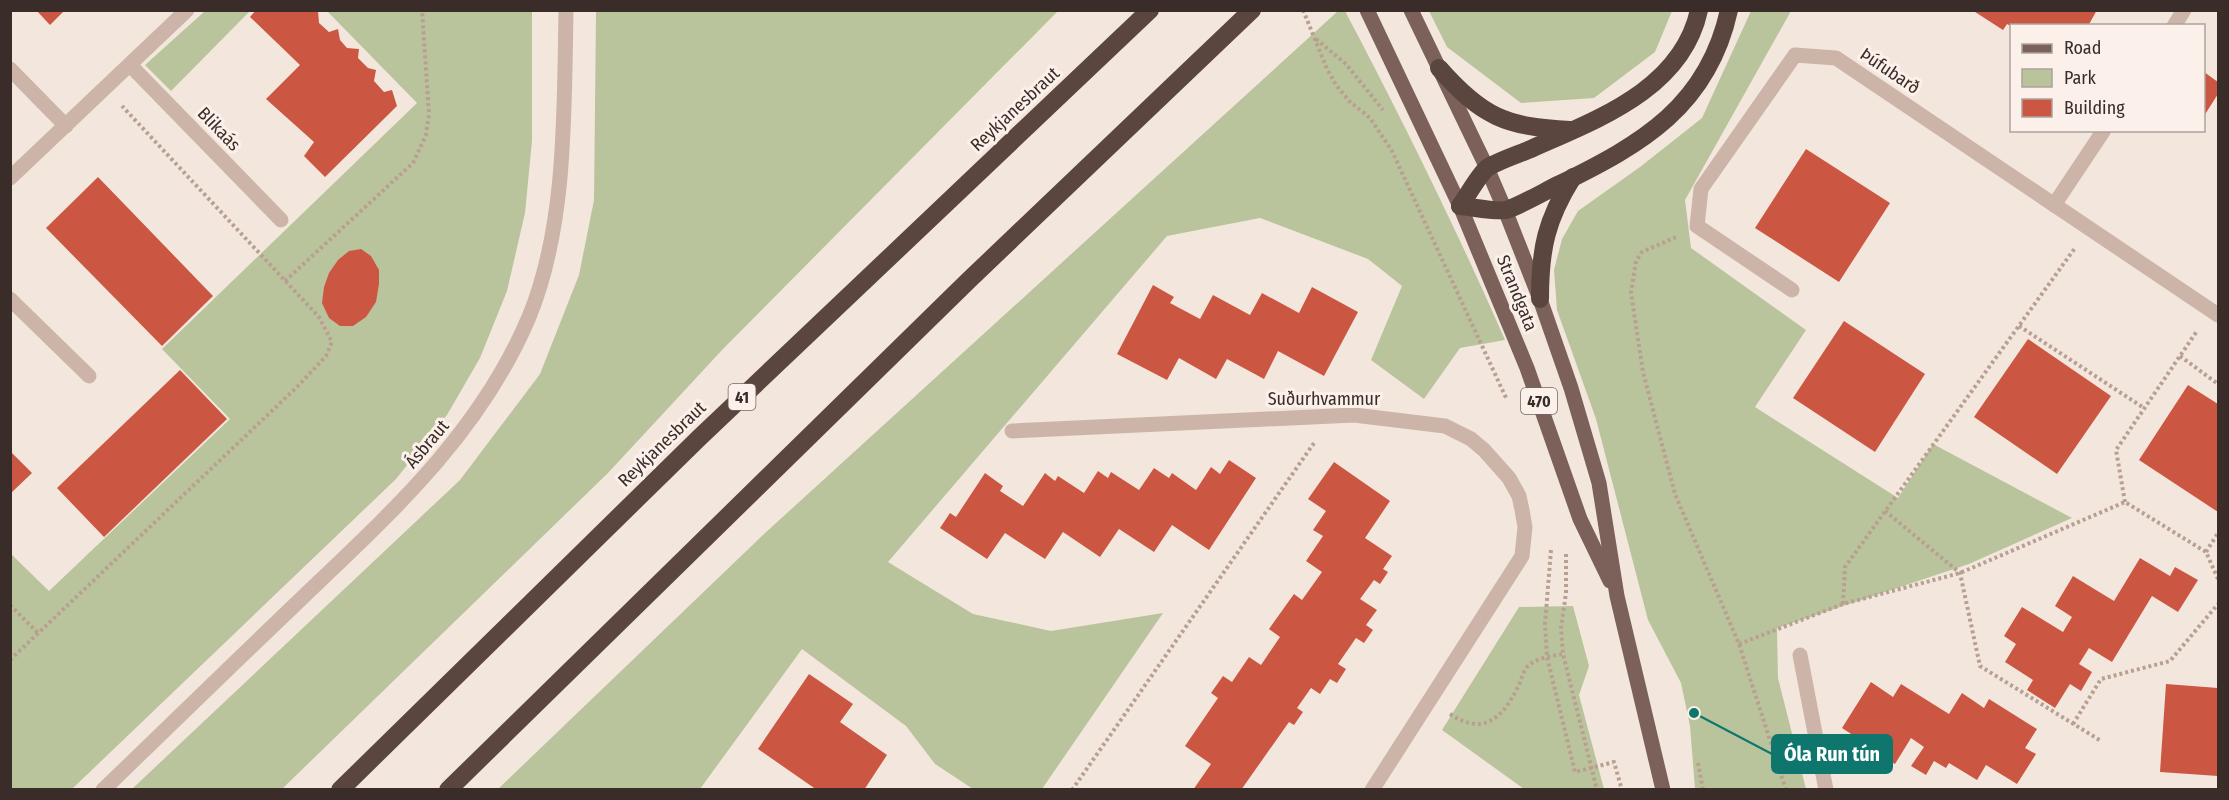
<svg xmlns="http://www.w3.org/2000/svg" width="2229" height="800" font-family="'Fira Sans Condensed',sans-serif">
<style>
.green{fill:#bac49c}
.building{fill:#cb5743}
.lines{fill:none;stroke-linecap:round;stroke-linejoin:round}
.path{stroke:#b89f92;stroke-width:4;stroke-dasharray:3 3;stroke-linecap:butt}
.minor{stroke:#ccb5a8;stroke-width:15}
.major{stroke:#7b6159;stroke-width:15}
.highway{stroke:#5a453f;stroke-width:18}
.labels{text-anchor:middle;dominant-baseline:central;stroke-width:6;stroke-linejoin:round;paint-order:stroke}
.shield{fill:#fbf1ea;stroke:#736763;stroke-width:1.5}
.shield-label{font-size:16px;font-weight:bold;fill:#392c29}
.street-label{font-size:18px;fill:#392c29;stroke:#fbf1ea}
.leader{fill:none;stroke:#0f766e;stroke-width:2}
.callout-dot{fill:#0f766e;stroke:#fbf1ea;stroke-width:2}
.callout{fill:#0f766e;stroke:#0f766e;stroke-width:2}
.callout-label{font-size:20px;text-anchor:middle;font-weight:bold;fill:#fff}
</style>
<rect width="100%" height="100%" fill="#f3e7dd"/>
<!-- green -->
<g class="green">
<polygon points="205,11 250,11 171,91 145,65"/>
<polygon points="327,11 532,11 532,141 525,213 507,291 480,358 447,415 396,479 72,789 11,789 10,553 49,591 230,419 162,349 417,103"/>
<polygon points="596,11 1058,11 723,349 608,473 282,789 132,789 460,480 540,374 579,275 594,200"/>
<path d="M1338,11h7c57,108 111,217 160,329l-45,8 -36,51 -53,-39 31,-74 -34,-27 -108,-41 -93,18 -279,326 85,52 78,17 112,-18 -121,176h-69l-38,-25 -29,-38 -104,-77 -102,140h-202l266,-255z"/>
<polygon points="1429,11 1672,11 1655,52 1594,98 1521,103 1447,47"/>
<polygon points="1751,11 1791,11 1685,200 1691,248 1806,330 1755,407 1898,498 1933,444 2072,518 1969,564 1777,628 1778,678 1806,789 1695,789 1690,726 1681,683 1648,620 1596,419 1557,310 1554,270 1562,239 1578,211 1640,167 1702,118"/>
<polygon points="1573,606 1589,666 1579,695 1604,789 1524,789 1442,730 1519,607"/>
</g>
<!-- building -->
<g class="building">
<polygon points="36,10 65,10 50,25"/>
<polygon points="256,10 318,10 319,23 329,32 338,29 340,40 347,48 359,49 358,58 368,68 376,70 374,81 384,92 392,90 397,106 325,177 304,156 314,142 266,99 300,65 250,17"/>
<polygon points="1972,10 2097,10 2088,26 2012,26 2012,27 2007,24 2003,30"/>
<polygon points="2204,72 2218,82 2218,94 2204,116"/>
<polygon points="1806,149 1890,203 1839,282 1755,228"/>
<polygon points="98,177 213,296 162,346 46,228"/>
<polygon points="361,249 371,256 379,270 379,284 376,302 366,317 353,326 340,326 329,318 322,303 324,287 329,273 338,260 349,251"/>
<polygon points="1153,285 1174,297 1170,303 1200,319 1213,295 1250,315 1262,293 1299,313 1312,287 1358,312 1324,376 1278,351 1264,379 1227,359 1216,379 1179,358 1167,380 1117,354"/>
<polygon points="1844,321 1925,374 1875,452 1793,398"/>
<polygon points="2028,339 2111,396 2057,474 1974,417"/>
<polygon points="180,370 227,419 104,537 57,488"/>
<polygon points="2188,385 2218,404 2218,512 2139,460"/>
<polygon points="10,451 32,473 10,494"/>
<polygon points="1229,460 1256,478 1209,550 1172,525 1154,552 1119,529 1100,557 1063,532 1045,559 1005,533 987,559 940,528 950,513 956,517 985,473 1003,486 1000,491 1023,506 1045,473 1055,481 1058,476 1084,493 1098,471 1108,478 1111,472 1139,490 1154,468 1169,478 1172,473 1196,490 1211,467 1220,474"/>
<polygon points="1334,462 1390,501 1365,538 1392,556 1383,569 1388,572 1380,584 1374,580 1360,599 1377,610 1366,625 1373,630 1364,643 1356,638 1338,664 1346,669 1337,683 1330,679 1320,694 1311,688 1297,708 1303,712 1294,725 1289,722 1241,790 1193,790 1211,764 1185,746 1218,698 1211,693 1223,676 1232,682 1249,657 1261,665 1280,637 1269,629 1294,594 1302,600 1322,572 1306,561 1323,536 1313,530 1326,511 1308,499"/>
<polygon points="2140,558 2170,576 2175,567 2198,580 2178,612 2152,596 2112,662 2089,648 2079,664 2092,672 2081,691 2070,684 2055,708 2027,690 2033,680 2005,662 2016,644 2004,636 2022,607 2063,632 2072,617 2055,606 2073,576 2114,601"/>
<polygon points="809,674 853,704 840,722 887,755 864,790 817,790 758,749"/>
<polygon points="1871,682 1893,697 1901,684 1949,714 1962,693 1984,708 1989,699 2037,729 2025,748 2036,754 2017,784 1986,765 1977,780 1949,763 1946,768 1934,761 1926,775 1911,766 1924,747 1911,738 1895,764 1881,756 1873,767 1862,760 1871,747 1842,728"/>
<polygon points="2166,684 2218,688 2218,776 2160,772"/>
</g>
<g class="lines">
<!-- path -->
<g class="path">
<polyline points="1303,10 1327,69 1336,85 1349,101 1370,118 1392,151 1507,400"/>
<polyline points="1316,39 1346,64 1383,110"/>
<polyline points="1676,237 1642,252 1636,261 1631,293 1643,372 1675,494 1739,644 1786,790"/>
<polyline points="285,281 413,163 426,135 429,114 422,10"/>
<polyline points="2019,326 2144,408"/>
<polyline points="2180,356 2218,384"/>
<polyline points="2125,502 2116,450 2197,331"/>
<polyline points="1885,511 1960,573 1980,666 2101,741"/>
<polyline points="1551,550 1545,624 1547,657 1575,772 1614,762 1622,790"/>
<polyline points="2206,552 2218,533"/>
<polyline points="1566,554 1566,593 1561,628 1563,654 1597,790"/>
<polyline points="1843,604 1845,567 2075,248"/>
<polyline points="10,605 39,634"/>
<polyline points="1739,644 1843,604 1960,573 2125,502 2206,552 2218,579"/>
<polyline points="10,660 297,387 326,356 332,342 319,317 122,106"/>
<path d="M1450,714c33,22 52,5 68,-27 3,-6 5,-16 10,-21 9,-8 23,-10 35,-12"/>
<polyline points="2073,724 2101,679 2170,661 2218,604"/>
<polyline points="1698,763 1703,790"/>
<polyline points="1072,790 1314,443"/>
</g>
<!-- minor -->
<g class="minor">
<polyline points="2174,26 2184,10"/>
<polyline points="130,65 281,220"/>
<polyline points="10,69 66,126"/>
<polyline points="10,178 187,10"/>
<polyline points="2054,205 2104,130"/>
<polyline points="1792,290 1697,226 1701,189 1795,55 1836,58 2218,315"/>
<polyline points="10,299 89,376"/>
<polyline points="1012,431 1354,415 1445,426 1471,439 1484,450 1509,478 1519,496 1522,510 1525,527 1522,556 1372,790"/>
<polyline points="1800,655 1826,790"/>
<path d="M103,790c67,-65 133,-129 200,-193 89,-85 177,-164 226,-280 38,-92 35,-208 37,-307"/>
</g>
<!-- major -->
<g class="major">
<polyline points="1367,10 1460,206 1527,368 1580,519 1610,581"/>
<polyline points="1411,10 1487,168 1505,210 1540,299 1571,388 1599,483 1617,596 1663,790"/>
</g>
<!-- highway -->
<g class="highway">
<path d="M1439,68c43,49 67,59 131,62"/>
<path d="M1460,206c12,1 35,6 46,4 12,-3 41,-20 54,-26 82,-40 148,-78 169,-174"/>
<path d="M1460,206c8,-11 18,-30 27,-38 8,-6 35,-15 46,-20 65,-29 149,-59 166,-138"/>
<path d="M1540,299c0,-50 6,-79 33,-122"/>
<polyline points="340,790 699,438 1150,10"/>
<polyline points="448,790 969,280 1252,10"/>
</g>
</g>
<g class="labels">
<!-- shield labels -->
<g class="shield">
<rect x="728.5" y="384" width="27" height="26" rx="4.5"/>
<rect x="1521" y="388" width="36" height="26" rx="4.5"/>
</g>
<g class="shield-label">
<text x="742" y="397">41</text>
<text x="1539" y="401">470</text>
</g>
<!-- street labels -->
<g class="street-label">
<text transform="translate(1890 71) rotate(34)">Þúfubarð</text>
<text transform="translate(1015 109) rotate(-43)">Reykjanesbraut</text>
<text transform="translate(219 129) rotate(46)">Blikaás</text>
<text transform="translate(1517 293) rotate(68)">Strandgata</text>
<text x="1324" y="399">Suðurhvammur</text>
<text transform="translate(427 444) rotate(-50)">Ásbraut</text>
<text transform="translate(662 444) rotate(-44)">Reykjanesbraut</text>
</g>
</g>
<!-- callouts -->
<path class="leader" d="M1694 713L1772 754"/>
<circle class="callout-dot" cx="1694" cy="713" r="6"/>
<rect class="callout" x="1772" y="735" width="120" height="38" rx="6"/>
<g class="callout-label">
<text x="1832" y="761">Óla Run tún</text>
</g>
<!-- border -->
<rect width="2229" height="800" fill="none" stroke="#392c29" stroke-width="24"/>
<!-- legend -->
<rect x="2010" y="24" width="195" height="108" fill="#fbf1ea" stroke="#ada29d" stroke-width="1.5"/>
<rect x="2022" y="44" width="30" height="9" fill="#7b6159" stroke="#ada29d" stroke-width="1.5"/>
<text x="2064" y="54" font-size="18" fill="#392c29">Road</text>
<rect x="2022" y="69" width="30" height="18" fill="#bac49c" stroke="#ada29d" stroke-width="1.5"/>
<text x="2064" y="84" font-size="18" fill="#392c29">Park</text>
<rect x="2022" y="99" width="30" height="18" fill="#cb5743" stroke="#ada29d" stroke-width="1.5"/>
<text x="2064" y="114" font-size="18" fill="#392c29">Building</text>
</svg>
